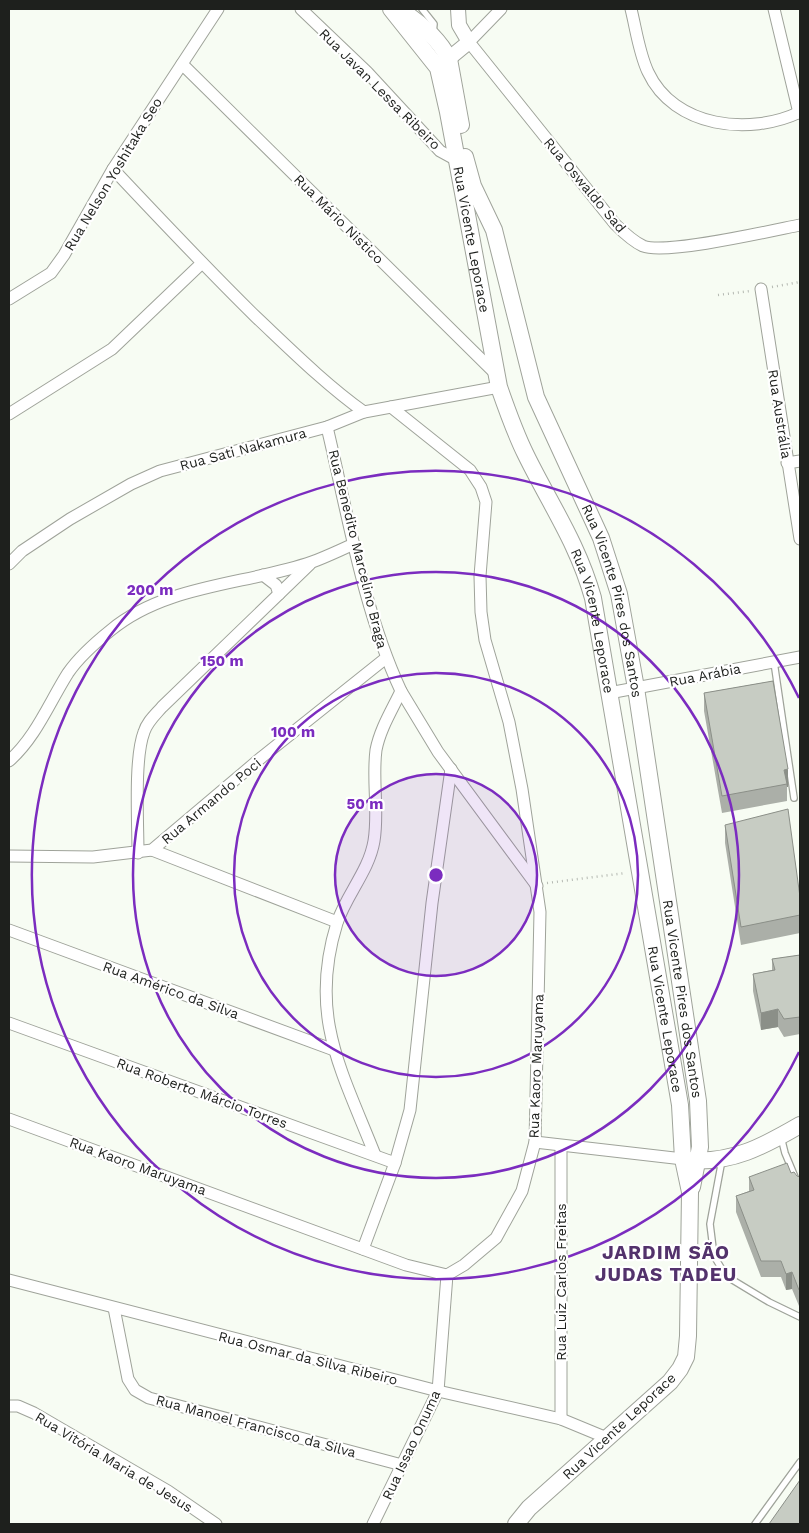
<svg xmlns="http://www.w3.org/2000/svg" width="809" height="1533" font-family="'Work Sans',sans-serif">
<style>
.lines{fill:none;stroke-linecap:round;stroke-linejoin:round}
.service-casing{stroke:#9fa39a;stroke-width:8}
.minor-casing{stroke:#9fa39a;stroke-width:13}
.tertiary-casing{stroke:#9fa39a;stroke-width:16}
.secondary-casing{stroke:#9fa39a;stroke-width:18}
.path{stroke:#b5b9b2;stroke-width:2.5;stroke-dasharray:1 4;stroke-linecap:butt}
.service{stroke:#fff;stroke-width:5.5}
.minor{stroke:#fff;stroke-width:11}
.tertiary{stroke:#fff;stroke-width:14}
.secondary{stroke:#fff;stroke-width:16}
.wall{fill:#abafa8}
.shaded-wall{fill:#8b8f88}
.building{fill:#c7ccc3;stroke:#8b8f88}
.ring{fill:none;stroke:#7b2cbf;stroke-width:2.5}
.labels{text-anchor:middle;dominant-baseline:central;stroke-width:4.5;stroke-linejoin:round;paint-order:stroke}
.street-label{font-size:14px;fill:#1e201d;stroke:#fff}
.district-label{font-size:19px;font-weight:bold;letter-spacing:1px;fill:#53326c;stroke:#fff}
.centre{fill:#7b2cbf;stroke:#fff;stroke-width:2.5}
.ring-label{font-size:15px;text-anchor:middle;font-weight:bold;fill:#7b2cbf;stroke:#fff;stroke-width:4.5;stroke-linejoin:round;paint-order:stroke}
</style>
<rect width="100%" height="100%" fill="#f7fcf3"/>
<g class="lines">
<defs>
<g id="service">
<polyline points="422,9 434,24 433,33"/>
<polyline points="774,662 794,798"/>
<polyline points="781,1137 785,1153 800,1189"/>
<polyline points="722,1160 710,1224 714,1256 726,1276 769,1302 800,1317"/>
<polyline points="755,1524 800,1462"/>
</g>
<g id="minor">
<polyline points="301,9 367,72 440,151 451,157 462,158"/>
<path d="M501,9l-32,33 146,182c8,8 17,17 28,22 23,9 127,-15 157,-21"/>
<path d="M631,9c5,20 8,44 17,63 26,56 102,64 152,40"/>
<polyline points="774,9 799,113"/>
<polyline points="182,64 496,374"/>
<path d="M113,169c47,50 94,100 143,148 35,33 69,67 108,95"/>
<polyline points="761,289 800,539"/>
<polyline points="9,299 51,273 64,255 113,169 218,9"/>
<polyline points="9,414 112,349 202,263"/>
<path d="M327,427c21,88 36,182 74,264 -9,19 -21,38 -25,59 -4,30 3,61 -2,91 -5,30 -28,54 -37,82 -29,93 5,148 38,232"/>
<polyline points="787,463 800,461"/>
<polyline points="9,564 22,551 70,519 131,484 160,471 327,427 364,412 499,387"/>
<polyline points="263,575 276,585 279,594"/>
<polyline points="401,691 438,752 537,886"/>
<polyline points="609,693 800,657"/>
<path d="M9,761c27,-24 40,-58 59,-88 11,-16 28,-31 43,-43 56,-46 135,-45 201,-68 14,-5 28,-12 42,-18"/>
<polyline points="152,850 337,922"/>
<path d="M138,853c0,-31 -4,-95 6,-121 3,-10 11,-17 18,-25l148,-143"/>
<polyline points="9,856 93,857 152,850 262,757 386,658"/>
<polyline points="9,930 334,1050"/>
<polyline points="9,1023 395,1163"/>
<polyline points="9,1119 406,1265 447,1275 464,1265 496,1238 522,1191 535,1142 540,912 522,789 509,722 485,640 481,612 480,576 486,502 481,487 470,470 391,407"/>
<polyline points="535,1142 683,1159"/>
<polyline points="561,1146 561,1419"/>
<polyline points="363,1249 395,1163 410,1110 432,903 451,769"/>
<polyline points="9,1280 438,1391 561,1419 607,1438"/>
<polyline points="114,1308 128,1379 135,1390 149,1398 402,1465"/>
<polyline points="9,1406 18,1406 34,1413 168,1491 216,1524"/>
<polyline points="373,1524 438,1391 447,1275"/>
</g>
<polyline id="tertiary" points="441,65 469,42 459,25 458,9"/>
<g id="secondary">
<path id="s1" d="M391,9l47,59 10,44 51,275c8,23 16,46 27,68 24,49 52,89 67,143l87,507 3,54 7,33 -2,144 -2,21 -6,12 -10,13 -141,126 -13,16"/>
<path d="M402,11c18,12 37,28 47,48l12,66"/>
<path id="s2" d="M465,157l8,29 21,44 42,167 65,141 18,56 17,94 62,413 2,46 -8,40"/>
<path d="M688,1160c43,4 76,-14 112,-35"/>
</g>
</defs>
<!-- service casing -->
<use href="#service" class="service-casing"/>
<!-- minor casing -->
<use href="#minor" class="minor-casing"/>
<!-- tertiary casing -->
<use href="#tertiary" class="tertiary-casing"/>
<!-- secondary casing -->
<use href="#secondary" class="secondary-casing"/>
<!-- path -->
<g class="path">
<polyline points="772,287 800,282"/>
<polyline points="718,295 750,291"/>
<polyline points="547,883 626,873"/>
</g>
<!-- service -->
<use href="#service" class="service"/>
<!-- minor -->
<use href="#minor" class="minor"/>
<!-- tertiary -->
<use href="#tertiary" class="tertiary"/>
<!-- secondary -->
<use href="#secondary" class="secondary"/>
</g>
<!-- wall -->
<g class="wall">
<polygon points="773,681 788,787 787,787 787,801 722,813 704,711 704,693"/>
<polygon points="725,825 800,897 800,933 741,945 725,843"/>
<polygon points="800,955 800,1034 784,1037 778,1027 761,1030 753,991 753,974 772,970 772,959"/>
<polygon points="791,1173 800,1177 800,1306 799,1306 792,1289 786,1290 781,1277 761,1277 736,1212 736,1196 749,1191 749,1177"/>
</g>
<!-- shaded-wall -->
<g class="shaded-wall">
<polygon points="788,769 788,787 787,787 784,770"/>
<polygon points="778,1009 778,1027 761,1030 761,1013"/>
<polygon points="792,1272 792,1289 786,1290 786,1274"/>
</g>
<!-- building -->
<g class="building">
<polygon points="773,681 788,769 784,770 787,784 722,796 704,693"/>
<polygon points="788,809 800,897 800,915 741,927 725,825"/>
<polygon points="800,955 800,1017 784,1019 778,1009 761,1013 753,974 775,970 772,959"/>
<polygon points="787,1163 791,1173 794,1172 797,1176 800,1177 800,1290 799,1290 792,1272 786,1274 781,1261 761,1261 736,1196 754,1190 749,1177"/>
<polygon points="800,1480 800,1524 769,1524"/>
</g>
<!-- distance rings -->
<circle cx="436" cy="875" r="101" fill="#7b2cbf" fill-opacity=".12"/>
<g class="ring">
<circle cx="436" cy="875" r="101"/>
<circle cx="436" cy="875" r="202"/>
<circle cx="436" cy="875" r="303"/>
<path d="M799 1052A404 404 0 1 1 799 698"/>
</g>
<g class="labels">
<!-- street labels -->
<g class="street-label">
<text transform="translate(380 89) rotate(45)">Rua Javan Lessa Ribeiro</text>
<text transform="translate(113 174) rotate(-59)">Rua Nelson Yoshitaka Seo</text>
<text transform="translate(585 185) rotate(50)">Rua Oswaldo Sad</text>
<text transform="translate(339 219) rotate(45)">Rua Mário Nistico</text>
<text stroke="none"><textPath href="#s1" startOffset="250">Rua Vicente Leporace</textPath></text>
<text transform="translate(780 414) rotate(81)">Rua Austrália</text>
<text transform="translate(243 449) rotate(-15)">Rua Sati Nakamura</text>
<text transform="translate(358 549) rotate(76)">Rua Benedito Marcelino Braga</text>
<text stroke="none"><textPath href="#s2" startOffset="470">Rua Vicente Pires dos Santos</textPath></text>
<text stroke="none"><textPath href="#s1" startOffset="654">Rua Vicente Leporace</textPath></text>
<text transform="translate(705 675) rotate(-11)">Rua Arábia</text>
<text transform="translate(211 801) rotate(-40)">Rua Armando Poci</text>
<text transform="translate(171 990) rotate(20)">Rua Américo da Silva</text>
<text stroke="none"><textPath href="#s2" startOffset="875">Rua Vicente Pires dos Santos</textPath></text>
<text stroke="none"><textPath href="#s1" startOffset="1059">Rua Vicente Leporace</textPath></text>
<text transform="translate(536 1066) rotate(-88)">Rua Kaoro Maruyama</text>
<text transform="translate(202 1093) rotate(20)">Rua Roberto Márcio Torres</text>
<text transform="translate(138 1166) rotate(20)">Rua Kaoro Maruyama</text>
<text transform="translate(561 1282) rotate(-90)">Rua Luiz Carlos Freitas</text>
<text transform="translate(308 1358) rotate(14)">Rua Osmar da Silva Ribeiro</text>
<text transform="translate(256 1426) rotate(15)">Rua Manoel Francisco da Silva</text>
<text transform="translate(619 1426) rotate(-43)">Rua Vicente Leporace</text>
<text transform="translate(411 1445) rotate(-65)">Rua Issao Onuma</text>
<text transform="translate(114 1462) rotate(31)">Rua Vitória Maria de Jesus</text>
</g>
<!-- district labels -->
<g class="district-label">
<text x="666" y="1252">JARDIM SÃO<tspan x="666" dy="22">JUDAS TADEU</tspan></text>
</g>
</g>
<circle cx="436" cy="875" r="8" class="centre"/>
<g class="ring-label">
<text x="150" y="595">200 m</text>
<text x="222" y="666">150 m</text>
<text x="293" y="737">100 m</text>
<text x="365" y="809">50 m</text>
</g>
<!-- border -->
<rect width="809" height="1533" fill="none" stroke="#1e201d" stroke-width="20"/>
</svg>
